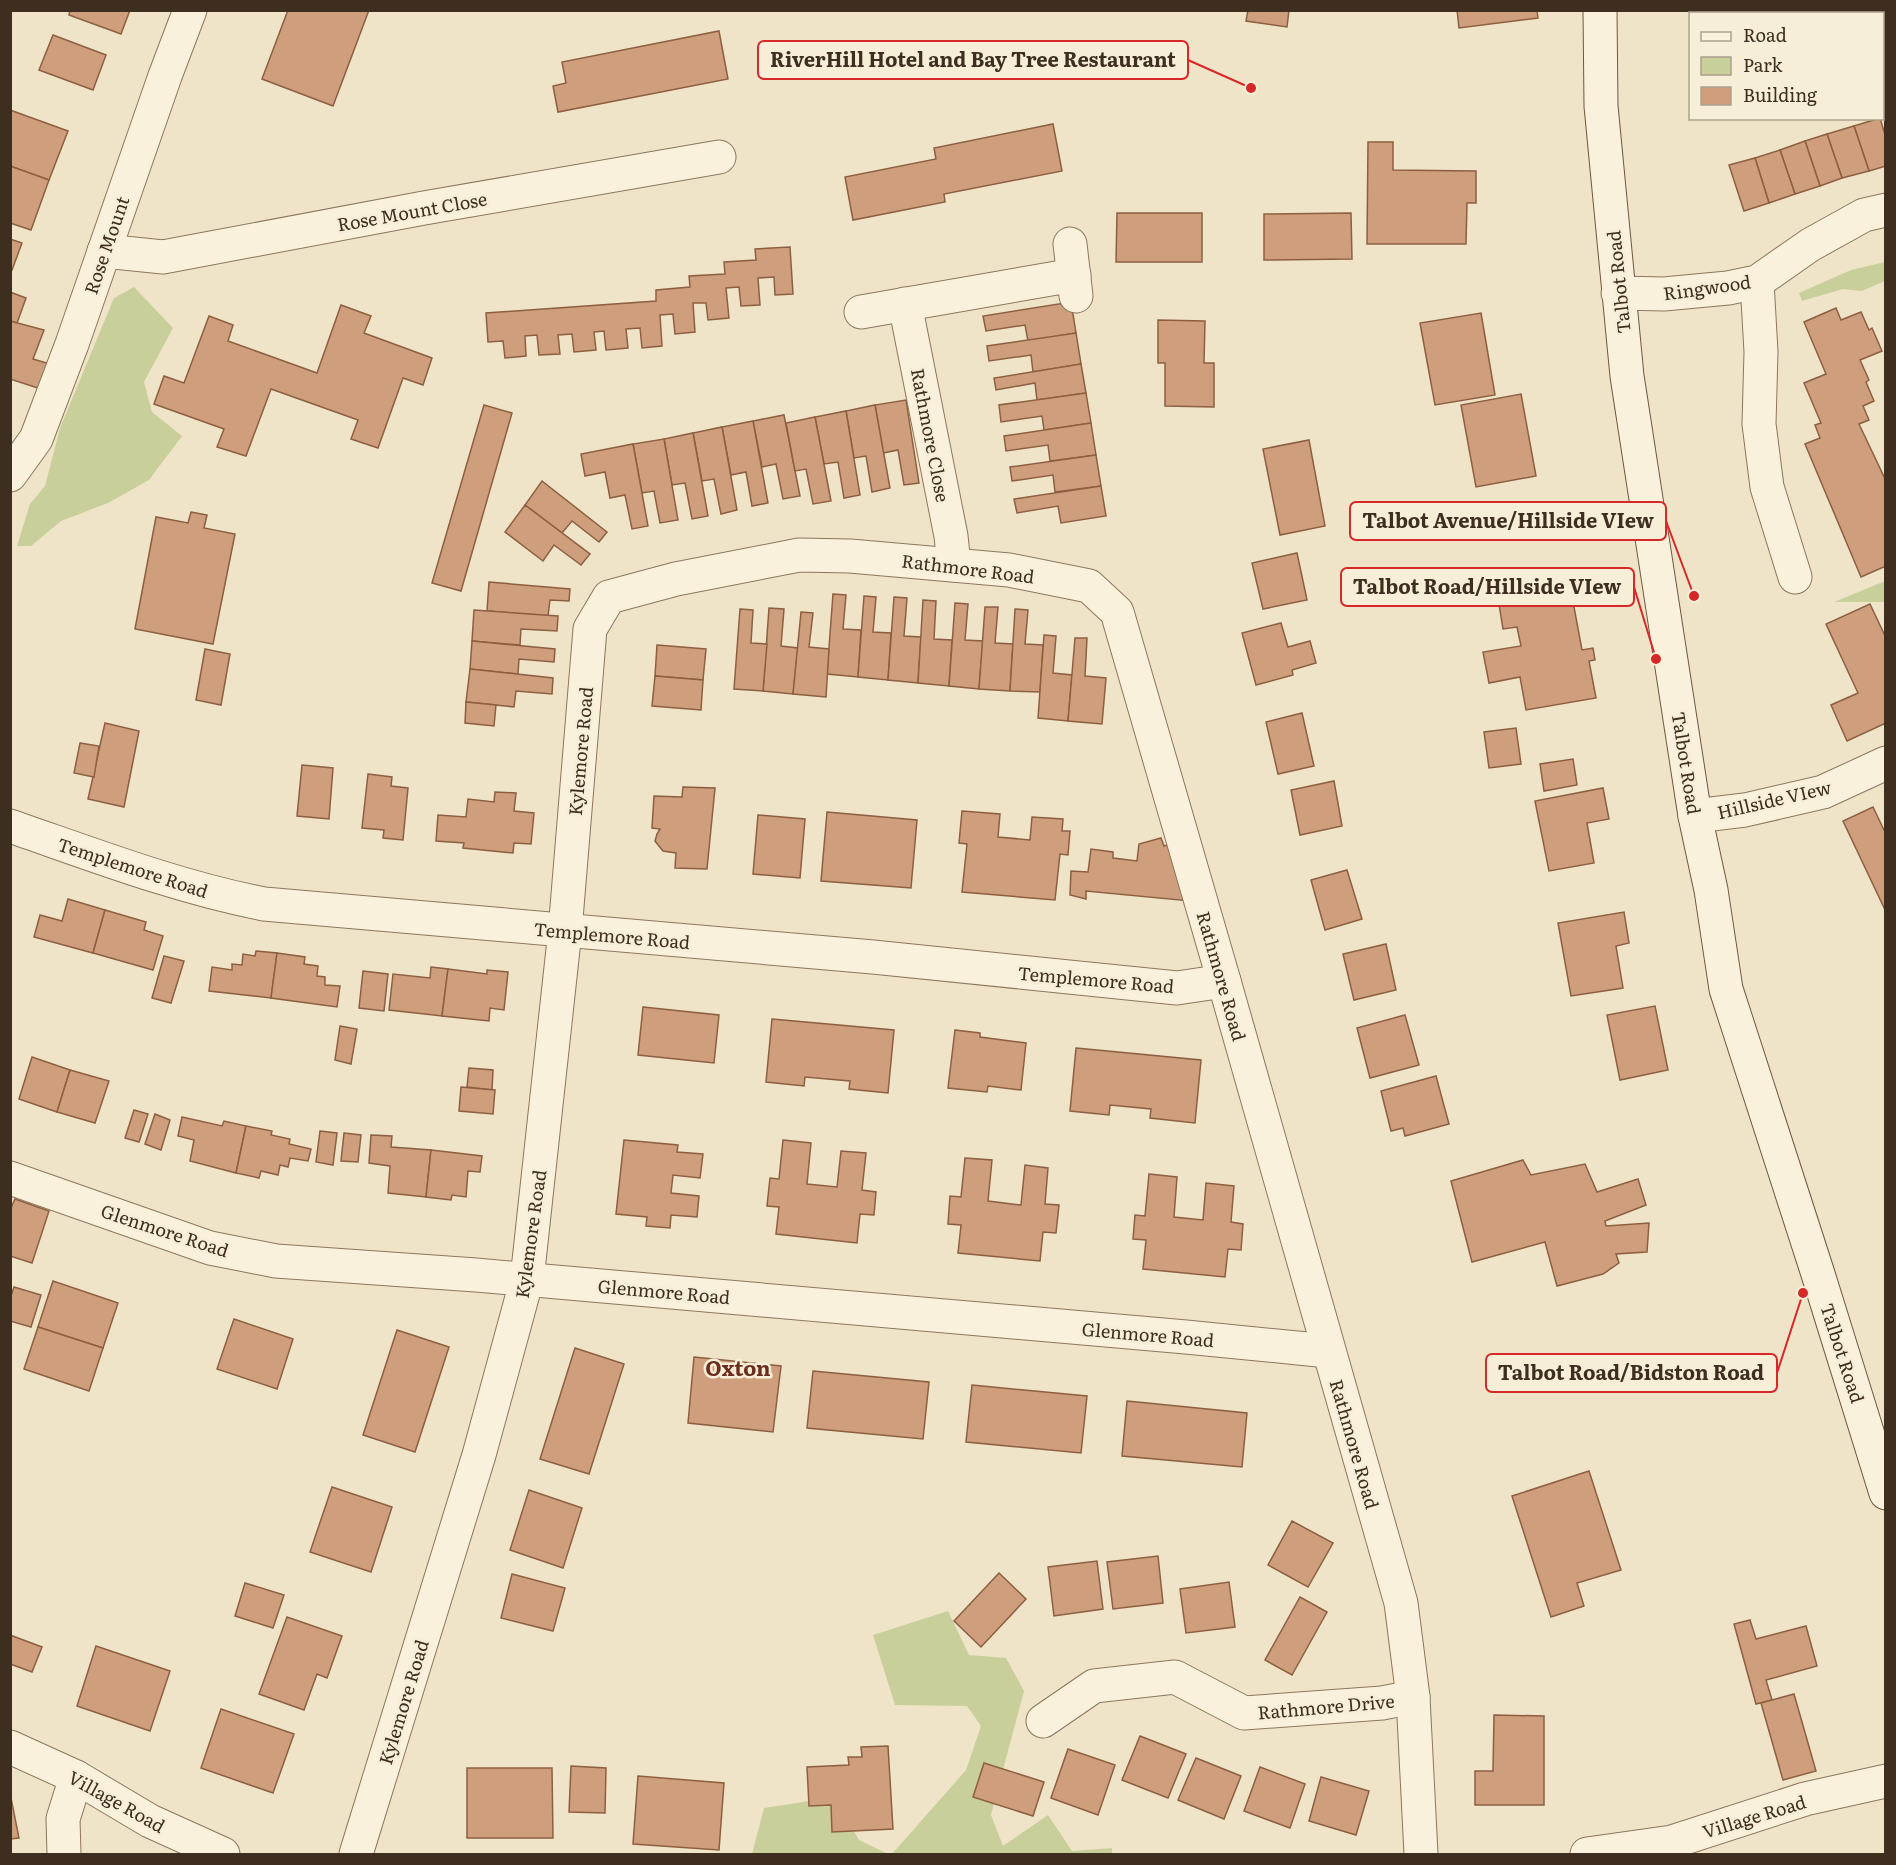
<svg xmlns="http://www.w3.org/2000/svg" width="1896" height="1865" font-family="Literata,serif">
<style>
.green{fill:#c9cf9b}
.building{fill:#cf9f7d;stroke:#8d5f41;stroke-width:1.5}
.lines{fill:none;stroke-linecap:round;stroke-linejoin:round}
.street-casing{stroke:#8d765c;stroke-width:35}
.secondary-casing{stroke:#6f573f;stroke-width:35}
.street{stroke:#faf1dc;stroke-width:33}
.secondary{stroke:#faf1dc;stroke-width:33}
.labels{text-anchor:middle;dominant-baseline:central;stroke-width:5;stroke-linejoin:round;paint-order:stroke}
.street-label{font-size:18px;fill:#3d2e20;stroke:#f7eed8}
.quarter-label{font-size:21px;font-weight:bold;fill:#6b2e1e;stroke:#f7eed8}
.leader{fill:none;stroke:#d62828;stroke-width:2}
.callout-dot{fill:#d62828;stroke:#f7eed8;stroke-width:2}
.callout{fill:#f7eed8;stroke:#d62828;stroke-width:2}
.callout-label{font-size:20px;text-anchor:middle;font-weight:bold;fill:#3d2e20}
</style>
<rect width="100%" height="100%" fill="#f0e4c8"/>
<!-- green -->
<g class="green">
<polygon points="1885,262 1885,281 1862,291 1843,289 1802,301 1799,293 1851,270"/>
<polygon points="134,287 173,328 144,382 152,412 182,436 149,480 108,503 61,521 31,546 17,546 30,504 45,486 60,428 114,298"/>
<polygon points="1885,581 1885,602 1834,602"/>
<polygon points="948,1611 969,1655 1006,1658 1024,1691 991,1815 1003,1846 1048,1815 1072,1851 1112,1848 1112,1854 892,1854 966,1770 981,1726 967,1706 895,1705 873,1635"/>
<polygon points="822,1799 840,1806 859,1840 888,1854 752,1854 764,1808"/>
</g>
<!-- building -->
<g class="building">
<polygon points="70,10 130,10 121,34 69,15"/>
<polygon points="288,10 369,10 333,106 262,79"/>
<polygon points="1248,10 1289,10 1287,27 1246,21"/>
<polygon points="1457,10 1537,10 1538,18 1459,28"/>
<polygon points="1807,10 1839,10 1840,14 1798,13"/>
<polygon points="719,31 728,79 558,112 553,86 566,83 562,62"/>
<polygon points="53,35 106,55 93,90 39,70"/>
<polygon points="10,110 68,131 49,180 10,166"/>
<polygon points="1880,118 1886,138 1886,166 1869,171 1854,126"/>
<polygon points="1053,124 1062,171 944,194 945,202 853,220 845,177 936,159 934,148"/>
<polygon points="1854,126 1869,171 1842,178 1827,134"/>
<polygon points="1827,134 1842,178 1820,186 1805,141"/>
<polygon points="1805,141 1820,186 1795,194 1780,150"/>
<polygon points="1368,142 1393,142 1393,170 1476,171 1476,203 1467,203 1466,244 1367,244"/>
<polygon points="1780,150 1795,194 1769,203 1755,158"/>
<polygon points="1755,158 1769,203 1744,211 1729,165"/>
<polygon points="10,166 49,180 31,230 10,223"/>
<polygon points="1117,213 1202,213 1202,262 1116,262"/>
<polygon points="1351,213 1352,259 1264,260 1264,214"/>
<polygon points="10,239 22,243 12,270 10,269"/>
<polygon points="790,247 793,294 775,295 774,277 758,278 760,305 741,306 739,287 726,288 729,318 708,320 706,303 693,303 695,332 675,334 673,314 660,315 662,346 642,348 640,328 626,329 628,348 606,350 604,331 594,332 596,350 574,352 572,334 558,335 560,354 539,355 537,335 525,336 526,356 505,358 503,341 488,342 486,313 656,301 656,290 690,287 689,276 725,274 724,262 756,260 755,249"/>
<polygon points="10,292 26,298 17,323 10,321"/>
<polygon points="1071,302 1076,333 1028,341 1025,325 986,331 983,316"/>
<polygon points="341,305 371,316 364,333 432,358 423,385 403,378 378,448 351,439 358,420 271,389 246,456 217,447 224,429 154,404 164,376 184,383 209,316 233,325 228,341 317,373"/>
<polygon points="1836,308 1841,320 1861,312 1869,330 1872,328 1882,351 1860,360 1869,380 1866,382 1874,401 1863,406 1869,420 1859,424 1886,481 1886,566 1861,577 1805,444 1820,438 1815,425 1821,423 1804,383 1826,374 1804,322"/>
<polygon points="1481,313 1495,395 1435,405 1420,323"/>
<polygon points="1158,320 1205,321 1204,363 1214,363 1214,407 1165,406 1165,363 1158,363"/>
<polygon points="10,321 44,330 33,359 50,364 41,389 10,379"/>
<polygon points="1076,333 1081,364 1033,372 1031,355 989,361 987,346"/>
<polygon points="1081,364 1086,393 1037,400 1035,383 996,390 994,378"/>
<polygon points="1086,393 1091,423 1044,430 1042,416 1001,422 999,405"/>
<polygon points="1521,394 1536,476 1476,487 1461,405"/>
<polygon points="906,400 919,483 904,485 898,450 883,453 875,405"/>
<polygon points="484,405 512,413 461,591 432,583"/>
<polygon points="875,405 890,488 872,492 866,456 854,458 846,411"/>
<polygon points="846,411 860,495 844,498 838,462 824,464 815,417"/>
<polygon points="784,415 800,496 783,499 776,464 762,467 753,421"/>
<polygon points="815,417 831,501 813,504 806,469 795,471 786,423"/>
<polygon points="753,421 768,503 752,506 746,472 731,475 722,427"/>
<polygon points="1091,423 1096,455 1050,461 1048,445 1006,451 1004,436"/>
<polygon points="722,427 737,510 721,514 714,479 702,481 693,433"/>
<polygon points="693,433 708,516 692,519 685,483 672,485 664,439"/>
<polygon points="664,439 678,520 660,523 654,491 642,493 633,444"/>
<polygon points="1309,440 1325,526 1280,535 1263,449"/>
<polygon points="633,444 648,526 632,529 625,495 610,498 605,472 585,476 581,454"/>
<polygon points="1096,455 1101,486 1055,492 1053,475 1012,481 1010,467"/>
<polygon points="542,481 607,532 599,542 572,521 562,533 525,505"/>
<polygon points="1101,486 1106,516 1061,523 1058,506 1017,513 1014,499"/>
<polygon points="525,505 590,554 581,565 554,545 543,561 505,532"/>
<polygon points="191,512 207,515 204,528 235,534 213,644 135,629 156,517 188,523"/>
<polygon points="1297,553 1307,600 1263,609 1252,563"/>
<polygon points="489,582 570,589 569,601 550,600 548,616 487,611"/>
<polygon points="1571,591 1582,650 1593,648 1595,660 1589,661 1596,698 1526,710 1520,677 1489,683 1483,652 1521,646 1517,627 1503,629 1499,604"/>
<polygon points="833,594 846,595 843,629 861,630 858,677 827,674"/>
<polygon points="864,596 876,597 873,632 891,633 888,680 858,677"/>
<polygon points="894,597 907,598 904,636 921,637 918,683 888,680"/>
<polygon points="923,600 936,601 934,639 952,640 949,686 918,683"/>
<polygon points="955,603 968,604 965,640 983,641 979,689 949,686"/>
<polygon points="1870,604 1886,638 1886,723 1847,741 1831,705 1858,693 1826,624"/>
<polygon points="985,607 998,607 995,643 1013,644 1010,691 979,689"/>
<polygon points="769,608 784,609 781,646 798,648 793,694 763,691"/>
<polygon points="740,609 753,610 751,643 767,644 763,691 734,689"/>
<polygon points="1015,609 1028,610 1025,644 1043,645 1040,692 1010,691"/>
<polygon points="474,610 558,616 557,631 521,629 520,645 472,641"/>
<polygon points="801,612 813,613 809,647 829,649 826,697 793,694"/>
<polygon points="1281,623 1288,647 1310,641 1316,663 1292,670 1293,675 1256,685 1242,633"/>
<polygon points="1044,635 1056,636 1053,673 1072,675 1068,721 1038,718"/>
<polygon points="1075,638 1087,638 1085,676 1106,678 1102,724 1068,721"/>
<polygon points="472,641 555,649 554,662 519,659 518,674 470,669"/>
<polygon points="657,645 706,649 703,680 655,676"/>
<polygon points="205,649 230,654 221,705 196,700"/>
<polygon points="470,669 553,678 552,694 516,691 514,707 466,702"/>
<polygon points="655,676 703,680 701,710 652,706"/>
<polygon points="466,702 496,705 494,726 465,723"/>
<polygon points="1302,713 1314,766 1278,774 1266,722"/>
<polygon points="105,723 139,731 124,807 88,799"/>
<polygon points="1516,728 1521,764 1489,768 1484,732"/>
<polygon points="80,743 99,746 94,777 74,773"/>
<polygon points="1573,759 1577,785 1544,791 1540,764"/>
<polygon points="302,765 333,768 329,819 297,816"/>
<polygon points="368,774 392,777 391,786 408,788 403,840 383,838 384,830 362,828"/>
<polygon points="1334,781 1342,826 1300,835 1291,790"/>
<polygon points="683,787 715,788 707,869 675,868 676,853 663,851 655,841 657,834 660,829 652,828 654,796 682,797"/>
<polygon points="1603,788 1609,819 1587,823 1594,863 1549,871 1535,801"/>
<polygon points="495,792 516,793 514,811 534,813 531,844 514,843 513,853 463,848 464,843 436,841 438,815 466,817 468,799 494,802"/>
<polygon points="1873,807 1884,830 1886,829 1886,912 1843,821"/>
<polygon points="962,811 1000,814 998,837 1030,840 1032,817 1063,819 1062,831 1070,831 1068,855 1060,854 1055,900 962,892 967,844 959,843"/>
<polygon points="827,812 917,820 911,888 821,881"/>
<polygon points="758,815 805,819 800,878 753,874"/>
<polygon points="1161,838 1164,846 1170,844 1190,901 1086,891 1086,899 1070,895 1071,871 1088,872 1091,849 1113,852 1113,858 1137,861 1139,844"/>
<polygon points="1347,870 1362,919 1325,930 1311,880"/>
<polygon points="68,899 105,910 93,953 34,937 40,915 62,921"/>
<polygon points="105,910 146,922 144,930 163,936 153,970 93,953"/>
<polygon points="1624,912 1629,943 1616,946 1623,988 1571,996 1558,923"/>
<polygon points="1386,944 1396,990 1354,1000 1343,954"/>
<polygon points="256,951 277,953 271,998 209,991 212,967 232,970 232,964 242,965 243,954 255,956"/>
<polygon points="277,953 305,957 304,964 318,966 317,976 325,977 325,985 340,986 337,1007 271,998"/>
<polygon points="164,956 184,961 171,1003 152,998"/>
<polygon points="431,967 448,969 442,1016 389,1010 393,974 430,978"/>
<polygon points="448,969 487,974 487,970 508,972 504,1010 490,1008 489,1021 442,1016"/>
<polygon points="363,971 388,974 384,1011 359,1008"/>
<polygon points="1655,1006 1668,1070 1620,1080 1607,1015"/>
<polygon points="643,1007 719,1015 714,1063 638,1055"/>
<polygon points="1405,1015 1419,1065 1370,1078 1357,1028"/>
<polygon points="772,1019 894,1030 888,1093 849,1089 850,1081 805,1077 804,1086 766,1082"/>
<polygon points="340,1026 357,1029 351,1064 335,1060"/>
<polygon points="955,1030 980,1033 980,1037 1026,1043 1021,1090 988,1086 987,1092 948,1088"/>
<polygon points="1076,1048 1201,1060 1195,1123 1150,1118 1151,1109 1110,1105 1109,1115 1070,1111"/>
<polygon points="32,1057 70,1070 57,1112 19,1099"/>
<polygon points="469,1068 493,1070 492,1090 467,1087"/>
<polygon points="70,1070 109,1081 95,1123 57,1112"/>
<polygon points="1436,1076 1449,1124 1405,1136 1403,1128 1391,1131 1381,1091"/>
<polygon points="461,1087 495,1090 493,1114 459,1111"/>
<polygon points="134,1110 148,1114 139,1142 125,1138"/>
<polygon points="155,1114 170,1120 161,1150 145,1144"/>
<polygon points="182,1117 222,1126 224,1121 246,1126 236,1173 190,1161 194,1140 178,1136"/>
<polygon points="246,1126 272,1131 271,1135 290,1139 289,1144 311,1149 308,1161 290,1158 288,1167 280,1165 278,1175 261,1171 259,1178 236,1173"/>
<polygon points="320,1131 337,1133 333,1165 316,1162"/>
<polygon points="344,1133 361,1135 358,1162 341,1161"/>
<polygon points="371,1135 392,1136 391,1147 431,1150 426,1197 388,1193 390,1166 369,1163"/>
<polygon points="624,1140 678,1145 677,1152 703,1154 700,1178 673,1175 671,1193 699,1196 697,1217 671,1215 670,1228 646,1226 647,1217 616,1214"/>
<polygon points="783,1140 811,1143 807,1184 837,1187 841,1151 866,1153 862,1190 876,1192 874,1215 860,1214 857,1243 776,1234 779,1207 767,1206 770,1178 779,1179"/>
<polygon points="431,1150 482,1156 480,1172 468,1171 466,1197 452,1195 451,1200 426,1197"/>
<polygon points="965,1158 992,1160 988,1201 1021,1205 1025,1165 1048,1168 1045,1204 1059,1205 1056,1233 1043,1232 1040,1261 958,1253 961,1225 948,1224 950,1196 961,1197"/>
<polygon points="1523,1160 1531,1175 1585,1164 1597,1192 1638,1179 1646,1205 1605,1221 1606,1226 1649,1223 1647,1252 1616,1254 1619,1263 1603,1274 1557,1286 1545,1242 1472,1262 1451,1181"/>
<polygon points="1149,1174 1177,1177 1174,1217 1203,1220 1206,1183 1234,1186 1231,1222 1243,1224 1241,1250 1228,1249 1225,1277 1143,1269 1146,1240 1133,1239 1135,1215 1145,1216"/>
<polygon points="15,1199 49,1211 32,1263 10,1256 10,1210"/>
<polygon points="53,1281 118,1303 103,1348 38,1327"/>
<polygon points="14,1287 41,1295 31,1327 10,1321 10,1299"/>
<polygon points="234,1319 293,1339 277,1389 217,1369"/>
<polygon points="38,1327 103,1348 89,1391 24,1369"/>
<polygon points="397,1330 449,1347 415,1452 363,1435"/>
<polygon points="575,1348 624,1364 589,1474 540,1459"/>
<polygon points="694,1357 781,1366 773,1432 688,1423"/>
<polygon points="813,1371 929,1382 923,1439 807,1428"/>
<polygon points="972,1385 1087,1396 1081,1453 966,1442"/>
<polygon points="1127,1401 1247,1413 1242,1467 1122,1456"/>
<polygon points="1589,1471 1621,1570 1577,1583 1584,1606 1551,1617 1512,1496"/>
<polygon points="332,1487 392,1507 371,1572 310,1552"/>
<polygon points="529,1490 582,1508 563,1568 510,1550"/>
<polygon points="1292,1521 1333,1543 1308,1587 1268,1565"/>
<polygon points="1158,1556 1163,1603 1113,1609 1107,1562"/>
<polygon points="1097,1561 1103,1609 1054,1616 1048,1567"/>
<polygon points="999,1573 1026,1599 981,1647 954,1621"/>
<polygon points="512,1574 565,1588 553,1631 501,1618"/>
<polygon points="1229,1582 1235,1627 1186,1633 1180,1589"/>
<polygon points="245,1583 284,1595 273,1628 235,1616"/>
<polygon points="1300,1597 1327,1612 1292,1675 1265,1660"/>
<polygon points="287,1617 342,1636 327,1678 317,1674 304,1710 259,1694"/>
<polygon points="1750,1620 1756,1639 1806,1626 1817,1666 1766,1680 1772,1700 1756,1704 1734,1624"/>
<polygon points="10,1635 42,1647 32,1672 10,1664"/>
<polygon points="96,1646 170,1671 150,1731 77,1706"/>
<polygon points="1794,1694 1816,1771 1783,1780 1761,1703"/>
<polygon points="221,1709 294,1734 273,1793 201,1768"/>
<polygon points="1494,1715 1544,1716 1544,1805 1475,1805 1475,1771 1493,1771"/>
<polygon points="1140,1736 1186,1754 1168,1798 1122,1780"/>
<polygon points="888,1746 893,1829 832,1832 831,1805 809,1806 807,1767 849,1765 848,1757 862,1757 861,1747"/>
<polygon points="1068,1749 1115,1765 1098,1815 1051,1798"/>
<polygon points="1196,1758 1241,1776 1224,1819 1178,1800"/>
<polygon points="984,1763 1044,1782 1033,1816 973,1797"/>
<polygon points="571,1766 606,1768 605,1813 569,1812"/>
<polygon points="1260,1767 1305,1784 1290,1828 1244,1811"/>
<polygon points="467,1768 552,1768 553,1838 467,1838"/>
<polygon points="638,1776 724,1783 719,1850 633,1844"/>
<polygon points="1321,1777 1369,1791 1356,1835 1309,1821"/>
<polygon points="10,1793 19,1838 10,1839"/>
</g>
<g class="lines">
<defs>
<g id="street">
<polyline points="1070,244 1076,296"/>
<polyline points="104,251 163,257 424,208 719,157"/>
<polyline points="1757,282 1761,352 1759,424 1767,487 1795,577"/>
<polyline points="1618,293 1664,294 1728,288 1757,282 1810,245 1864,215 1886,210"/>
<polyline points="905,304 951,536 954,565"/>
<polyline points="861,312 1074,275"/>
<polyline points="10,475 36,439 72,344 165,76 190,10"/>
<polyline points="1695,816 1745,810 1823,792 1886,763"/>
<path d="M10,826c84,29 167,61 254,78l609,53 304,31 47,-7"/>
<polyline points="10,1178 210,1248 276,1261 476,1275 1186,1337 1328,1351"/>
<polyline points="1043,1721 1094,1686 1175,1677 1244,1713 1382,1703 1413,1697"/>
<polyline points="10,1747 76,1777 150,1821 223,1854"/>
<polyline points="64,1854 63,1819 76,1777"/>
<polyline points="356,1854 479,1455 527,1279 565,931 590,629 609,597 676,579 799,555 850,556 1009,570 1089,586 1117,612 1224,981 1401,1603 1413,1697 1421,1854"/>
<polyline points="1587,1854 1672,1842 1805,1799 1886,1781"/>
</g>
<polyline id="secondary" points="1600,10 1601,106 1627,376 1695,816 1711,890 1726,989 1818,1274 1886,1493"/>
</defs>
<!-- street casing -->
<use href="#street" class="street-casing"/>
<!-- secondary casing -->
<use href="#secondary" class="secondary-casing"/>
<!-- street -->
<use href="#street" class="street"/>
<!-- secondary -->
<use href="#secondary" class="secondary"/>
</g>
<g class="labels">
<!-- street labels -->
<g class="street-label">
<text transform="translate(412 211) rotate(-10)">Rose Mount Close</text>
<text transform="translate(106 245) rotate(-71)">Rose Mount</text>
<text transform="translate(1618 282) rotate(-96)">Talbot Road</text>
<text transform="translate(1707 287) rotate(-8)">Ringwood</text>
<text transform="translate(931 435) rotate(79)">Rathmore Close</text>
<text transform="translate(968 568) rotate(7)">Rathmore Road</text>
<text transform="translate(580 751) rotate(-85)">Kylemore Road</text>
<text transform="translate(1687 763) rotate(81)">Talbot Road</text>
<text transform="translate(1774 799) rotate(-13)">Hillside VIew</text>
<text transform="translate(133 867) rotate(18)">Templemore Road</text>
<text transform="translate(612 935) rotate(5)">Templemore Road</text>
<text transform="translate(1222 976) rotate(74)">Rathmore Road</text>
<text transform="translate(1096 979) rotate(5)">Templemore Road</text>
<text transform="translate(165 1230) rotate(18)">Glenmore Road</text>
<text transform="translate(530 1234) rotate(-82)">Kylemore Road</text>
<text transform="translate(664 1291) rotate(5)">Glenmore Road</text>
<text transform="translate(1148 1334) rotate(5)">Glenmore Road</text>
<text transform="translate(1843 1353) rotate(72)">Talbot Road</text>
<text transform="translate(1355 1444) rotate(74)">Rathmore Road</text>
<text transform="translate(403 1702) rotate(-73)">Kylemore Road</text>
<text transform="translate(1326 1706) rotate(-5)">Rathmore Drive</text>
<text transform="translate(117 1801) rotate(29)">Village Road</text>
<text transform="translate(1754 1816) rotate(-17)">Village Road</text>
</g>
<!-- quarter labels -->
<g class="quarter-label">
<text x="738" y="1366">Oxton</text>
</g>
</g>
<!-- callouts -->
<path class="leader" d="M1251 88L1188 60M1694 596L1666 521M1656 659L1634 587M1803 1293L1777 1373"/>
<g class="callout-dot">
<circle cx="1251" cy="88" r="6"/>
<circle cx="1694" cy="596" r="6"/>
<circle cx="1656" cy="659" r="6"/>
<circle cx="1803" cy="1293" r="6"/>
</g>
<g class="callout">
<rect x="758" y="41" width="430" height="38" rx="6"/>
<rect x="1350" y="502" width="316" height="38" rx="6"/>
<rect x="1341" y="568" width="293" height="38" rx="6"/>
<rect x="1486" y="1354" width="291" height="38" rx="6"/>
</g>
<g class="callout-label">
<text x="973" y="67">RiverHill Hotel and Bay Tree Restaurant</text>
<text x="1508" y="528">Talbot Avenue/Hillside VIew</text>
<text x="1487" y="594">Talbot Road/Hillside VIew</text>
<text x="1631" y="1380">Talbot Road/Bidston Road</text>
</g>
<!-- border -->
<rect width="1896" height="1865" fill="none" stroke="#3d2e20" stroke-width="24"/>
<!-- legend -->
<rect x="1689" y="12" width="195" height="108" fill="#f7eed8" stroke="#ada18e" stroke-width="1.5"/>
<rect x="1701" y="32" width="30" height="9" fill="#faf1dc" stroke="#ada18e" stroke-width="1.5"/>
<text x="1743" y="42" font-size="18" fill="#3d2e20">Road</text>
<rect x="1701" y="57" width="30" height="18" fill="#c9cf9b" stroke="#ada18e" stroke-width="1.5"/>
<text x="1743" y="72" font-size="18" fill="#3d2e20">Park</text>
<rect x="1701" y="87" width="30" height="18" fill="#cf9f7d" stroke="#ada18e" stroke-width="1.5"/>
<text x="1743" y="102" font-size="18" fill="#3d2e20">Building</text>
</svg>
